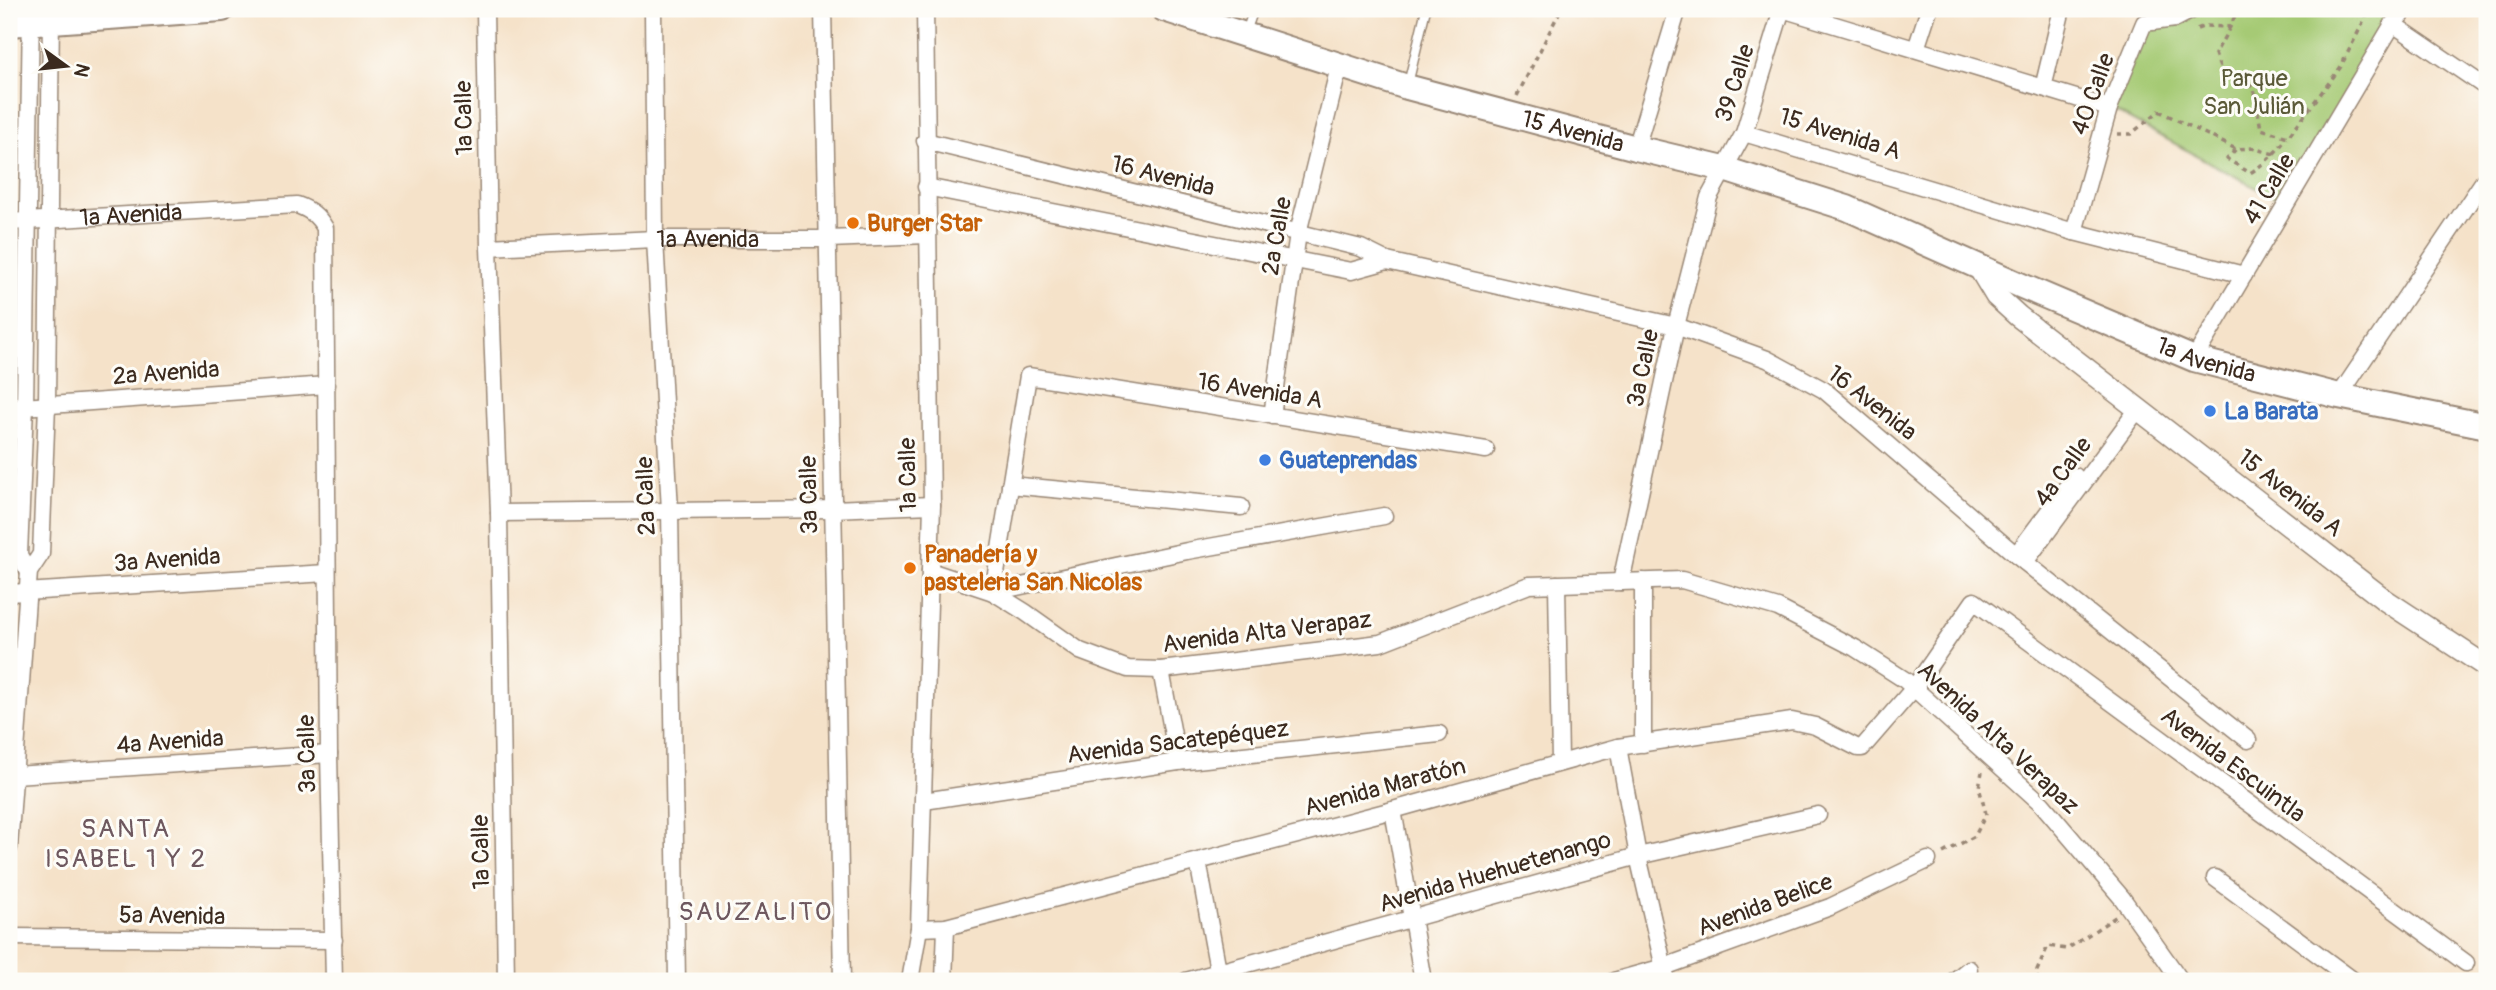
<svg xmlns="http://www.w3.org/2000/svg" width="2496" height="990" font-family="Pangolin,sans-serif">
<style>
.green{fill:#a6ca74;stroke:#707a49;stroke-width:2}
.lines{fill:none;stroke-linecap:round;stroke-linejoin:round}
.lane-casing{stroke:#988674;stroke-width:11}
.street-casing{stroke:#988674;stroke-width:19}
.secondary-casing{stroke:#988674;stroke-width:24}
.primary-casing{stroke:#988674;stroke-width:28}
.path{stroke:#988674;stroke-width:3.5;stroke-dasharray:5 5;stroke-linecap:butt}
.lane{stroke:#fff;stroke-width:8}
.street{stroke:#fff;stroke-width:16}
.secondary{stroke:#fff;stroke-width:21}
.primary{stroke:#fff;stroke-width:24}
.food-dot{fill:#e8710a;stroke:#fdfcf7;stroke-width:2.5}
.shop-dot{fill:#3f7fe0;stroke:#fdfcf7;stroke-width:2.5}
.labels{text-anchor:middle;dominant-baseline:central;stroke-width:6;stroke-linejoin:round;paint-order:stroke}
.park-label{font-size:24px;fill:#5b5a38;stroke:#fdfcf7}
.street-label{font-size:24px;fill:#3b2a1e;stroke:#fdfcf7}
.food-label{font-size:24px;font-weight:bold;fill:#c56008;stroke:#fdfcf7;text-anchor:start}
.shop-label{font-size:24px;font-weight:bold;fill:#366cbe;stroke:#fdfcf7;text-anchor:start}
.neighbourhood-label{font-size:26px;letter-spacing:2px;fill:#6e585f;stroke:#fdfcf7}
</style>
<rect width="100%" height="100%" fill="#fdfcf7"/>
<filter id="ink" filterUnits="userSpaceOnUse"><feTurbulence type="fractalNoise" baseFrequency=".0143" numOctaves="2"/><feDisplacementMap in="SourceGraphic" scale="14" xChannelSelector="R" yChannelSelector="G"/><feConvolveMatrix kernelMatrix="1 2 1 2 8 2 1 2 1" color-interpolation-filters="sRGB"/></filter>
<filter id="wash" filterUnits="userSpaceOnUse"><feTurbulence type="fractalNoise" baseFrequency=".00686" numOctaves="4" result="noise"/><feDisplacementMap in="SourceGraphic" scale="28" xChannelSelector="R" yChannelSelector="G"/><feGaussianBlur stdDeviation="1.57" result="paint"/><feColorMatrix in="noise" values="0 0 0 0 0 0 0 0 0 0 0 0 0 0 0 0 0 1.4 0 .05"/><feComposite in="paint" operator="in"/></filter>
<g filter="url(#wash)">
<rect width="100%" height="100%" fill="#f5e2c9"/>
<!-- green -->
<polygon class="green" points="2194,9 2389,9 2393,24 2286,204 2109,108 2144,23"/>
</g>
<g filter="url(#ink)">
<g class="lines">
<defs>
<g id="lane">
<polyline points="1246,32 1254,9"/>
<polyline points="1408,84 1426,9"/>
</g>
<g id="street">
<polyline points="485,9 489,247 499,513 506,981"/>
<polyline points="653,9 655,239 670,510 677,981"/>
<path d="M823,9c9,324 12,648 19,972"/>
<polyline points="2393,24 2487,88"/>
<polyline points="1916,49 1929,9"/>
<polyline points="2043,88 2062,9"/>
<polyline points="1744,133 2074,232 2244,275"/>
<polyline points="925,141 1361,248 1387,261 1676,326 1767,359 1824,390 2016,555 2248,740"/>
<polyline points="1636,148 1678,9"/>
<polyline points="926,187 1351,271 1387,261"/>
<path id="s1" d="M9,222l288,-17c14,5 21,11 28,23l4,526 5,227"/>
<polyline points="2074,232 2109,108 2144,23 2175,19 2194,9"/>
<path id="s2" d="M489,247l166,-8h174l98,-4"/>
<polyline points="2194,359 2393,24 2406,9"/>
<polyline points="2339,396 2487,176"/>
<polyline points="9,408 327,385"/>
<polyline points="1272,416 1298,233 1339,67"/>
<polyline points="1010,485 1241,507"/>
<polyline points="499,513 832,509 932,505"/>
<polyline points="1384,516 1187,551 993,592 1028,376 1486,450"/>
<polyline points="2016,555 2075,476"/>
<polyline points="2025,562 2138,409"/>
<polyline points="930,571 993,592 1025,612 1080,651 1128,669 1161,670 1380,643 1529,585 1682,580 1778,608 1855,648 1905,680 2042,804 2122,898 2181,981"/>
<polyline points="29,572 19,555 25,406 31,9"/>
<polyline points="1621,582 1676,326 1709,197 1744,133 1782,9 2109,108"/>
<polyline points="1557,584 1560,762"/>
<polyline points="9,593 327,573"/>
<polyline points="1161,670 1178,762"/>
<polyline points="1643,744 1643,581"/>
<polyline points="1618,747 1638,856 1667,981"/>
<polyline points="15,775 329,754"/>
<polyline points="924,801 1178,762 1439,734"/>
<polyline points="1393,810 1423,981"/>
<polyline points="9,848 29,572 41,554 47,405 51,11"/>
<polyline points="1198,861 1220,981"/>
<polyline points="2215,878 2354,981"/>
<polyline points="919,928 946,927 1393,810 1618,747 1792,721 1815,726 1858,748 1862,748 1914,688 1974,601 2466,963"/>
<polyline points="9,937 334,940"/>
<polyline points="910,981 919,928 932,505 925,9"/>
<polyline points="944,981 946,927"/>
<polyline points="1186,981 1638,856 1818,815"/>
<polyline points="1614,981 1664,967 1830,907 1928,860"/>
<polyline points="1954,981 1969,969"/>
</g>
<polyline id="secondary" points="1978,266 1996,296 2018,316 2385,600 2487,667"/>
<g id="primary">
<path id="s3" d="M1164,9l243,78 229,61 88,21 123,39 175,78 172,73 145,37 148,30"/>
<polyline points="9,24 222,9"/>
</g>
</defs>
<!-- lane casing -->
<use href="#lane" class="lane-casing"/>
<!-- street casing -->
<use href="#street" class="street-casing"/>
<!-- secondary casing -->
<use href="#secondary" class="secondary-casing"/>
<!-- primary casing -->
<use href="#primary" class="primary-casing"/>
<!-- path -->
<g class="path">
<polyline points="2230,27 2215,54 2222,73 2245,80 2254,89 2261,129 2288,137 2340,68 2370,9"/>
<polyline points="2197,29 2205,26 2230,27 2238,9"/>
<polyline points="1517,96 1561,9"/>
<polyline points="2117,134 2131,134 2159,111 2236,149"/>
<path d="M2274,154l-22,-6 -16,1 -9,10 23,14c16,-10 26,-21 37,-35"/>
<polyline points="1943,853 1975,836 1986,814 1979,787 1982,772"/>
<polyline points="2038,981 2036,973 2048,946 2067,949 2117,916"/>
</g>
<!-- lane -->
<use href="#lane" class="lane"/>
<!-- street -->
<use href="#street" class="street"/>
<!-- secondary -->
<use href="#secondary" class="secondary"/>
<!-- primary -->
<use href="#primary" class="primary"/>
</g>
</g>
<!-- markers -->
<g class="food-dot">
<circle cx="853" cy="223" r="7"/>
<circle cx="910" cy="568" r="7"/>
</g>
<g class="shop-dot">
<circle cx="2210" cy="411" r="7"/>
<circle cx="1265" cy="460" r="7"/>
</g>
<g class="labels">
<!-- park labels -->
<g class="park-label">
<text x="2254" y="78">Parque<tspan x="2254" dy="28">San Julián</tspan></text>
</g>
<!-- street labels -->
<g class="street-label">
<text transform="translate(1735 83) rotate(-72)">39 Calle</text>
<text transform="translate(2093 94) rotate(-70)">40 Calle</text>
<text transform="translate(464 118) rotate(-91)">1a Calle</text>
<text stroke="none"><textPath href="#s3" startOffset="427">15 Avenida</textPath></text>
<text transform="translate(1840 134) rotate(17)">15 Avenida A</text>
<text transform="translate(1163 176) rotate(14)">16 Avenida</text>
<text transform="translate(2269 189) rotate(-59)">41 Calle</text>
<text stroke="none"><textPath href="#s1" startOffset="122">1a Avenida</textPath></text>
<text transform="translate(1277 236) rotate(-80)">2a Calle</text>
<text stroke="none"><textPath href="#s2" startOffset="219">1a Avenida</textPath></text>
<text stroke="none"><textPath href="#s3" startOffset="1102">1a Avenida</textPath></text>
<text transform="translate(1643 368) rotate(-78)">3a Calle</text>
<text transform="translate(166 373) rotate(-4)">2a Avenida</text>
<text transform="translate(1260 391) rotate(9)">16 Avenida A</text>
<text transform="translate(1872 403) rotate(38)">16 Avenida</text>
<text transform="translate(2063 472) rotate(-54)">4a Calle</text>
<text transform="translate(908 475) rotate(-91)">1a Calle</text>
<text transform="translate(2290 493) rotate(38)">15 Avenida A</text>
<text transform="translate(809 495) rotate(-91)">3a Calle</text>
<text transform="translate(646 496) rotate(-92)">2a Calle</text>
<text transform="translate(167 560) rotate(-4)">3a Avenida</text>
<text transform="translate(1267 632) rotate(-7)">Avenida Alta Verapaz</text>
<text transform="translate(1998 738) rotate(43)">Avenida Alta Verapaz</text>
<text transform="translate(170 742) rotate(-4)">4a Avenida</text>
<text transform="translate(1178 742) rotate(-7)">Avenida Sacatepéquez</text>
<text transform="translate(307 754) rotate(-91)">3a Calle</text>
<text transform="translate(2233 765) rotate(37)">Avenida Escuintla</text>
<text transform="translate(1385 787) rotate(-15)">Avenida Maratón</text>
<text transform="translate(481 852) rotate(-91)">1a Calle</text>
<text transform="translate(1495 872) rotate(-16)">Avenida Huehuetenango</text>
<text transform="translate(1765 905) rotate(-20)">Avenida Belice</text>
<text transform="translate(172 916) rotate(1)">5a Avenida</text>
</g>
<!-- food labels -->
<g class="food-label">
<text x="867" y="223">Burger Star</text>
<text x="924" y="554">Panadería y<tspan x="924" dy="28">pasteleria San Nicolas</tspan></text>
</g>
<!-- shop labels -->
<g class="shop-label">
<text x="2224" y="411">La Barata</text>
<text x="1279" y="460">Guateprendas</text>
</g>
<!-- neighbourhood labels -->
<g class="neighbourhood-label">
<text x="126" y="829">SANTA<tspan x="126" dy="30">ISABEL 1 Y 2</tspan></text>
<text x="756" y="912">SAUZALITO</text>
</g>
</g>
<!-- margin -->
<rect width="2496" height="990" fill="none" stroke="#fdfcf7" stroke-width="35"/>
<!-- north arrow -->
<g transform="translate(66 66) rotate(105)" stroke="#fdfcf7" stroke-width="5" paint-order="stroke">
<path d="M0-5L12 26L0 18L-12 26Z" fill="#3b2a1e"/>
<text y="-10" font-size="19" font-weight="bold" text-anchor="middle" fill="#3b2a1e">N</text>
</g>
</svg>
